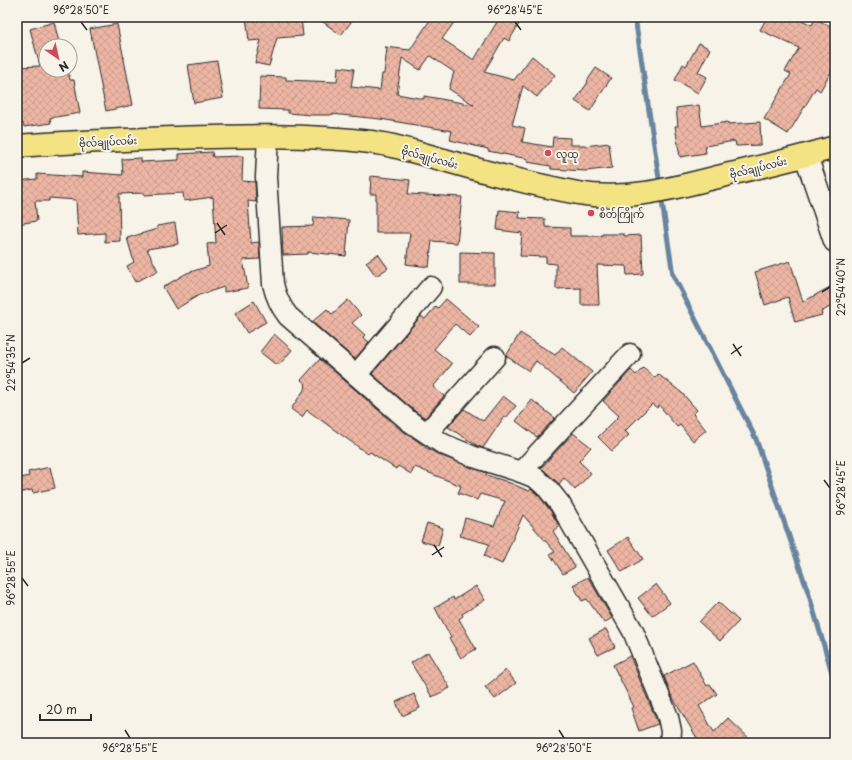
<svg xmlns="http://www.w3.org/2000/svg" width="852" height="760" font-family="'Playpen Sans','Noto Sans Myanmar',sans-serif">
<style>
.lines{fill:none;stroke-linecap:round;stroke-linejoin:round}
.stream{stroke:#68849e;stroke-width:5}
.building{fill:url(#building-cross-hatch);stroke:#2b2b2b;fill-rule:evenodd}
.street-casing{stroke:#2b2b2b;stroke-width:23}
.secondary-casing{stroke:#2b2b2b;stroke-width:25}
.primary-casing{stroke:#2b2b2b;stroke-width:25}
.street{stroke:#f7f3e8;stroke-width:20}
.secondary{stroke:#f7f3e8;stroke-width:22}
.primary{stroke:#f4e382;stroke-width:22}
.ticks{fill:none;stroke:#2b2b2b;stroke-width:1.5}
.poi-dot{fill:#d1495b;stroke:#f7f3e8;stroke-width:1.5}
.labels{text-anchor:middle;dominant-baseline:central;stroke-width:4;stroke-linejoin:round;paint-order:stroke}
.street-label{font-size:10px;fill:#2b2b2b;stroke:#f7f3e8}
.poi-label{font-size:10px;fill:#2b2b2b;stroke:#f7f3e8;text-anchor:start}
.neatline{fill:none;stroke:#2b2b2b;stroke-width:1.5}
.ticks-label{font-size:10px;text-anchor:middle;fill:#2b2b2b}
</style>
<defs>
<pattern id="building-cross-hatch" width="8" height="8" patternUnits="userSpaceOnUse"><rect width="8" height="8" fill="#edb5a4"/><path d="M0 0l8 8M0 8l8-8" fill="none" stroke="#cb9c8d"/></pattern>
</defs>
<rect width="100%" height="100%" fill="#f7f3e8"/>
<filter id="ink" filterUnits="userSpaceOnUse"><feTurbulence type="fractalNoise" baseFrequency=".025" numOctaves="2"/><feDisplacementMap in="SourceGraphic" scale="8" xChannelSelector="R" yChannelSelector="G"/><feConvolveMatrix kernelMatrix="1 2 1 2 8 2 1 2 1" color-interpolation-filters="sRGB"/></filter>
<g filter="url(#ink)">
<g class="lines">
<!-- stream -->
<g class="stream">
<polyline points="635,17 660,185"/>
<polyline points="661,195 673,275 756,439 809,595 835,683"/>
</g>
</g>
<!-- building -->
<g class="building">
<polygon points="246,17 301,17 303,36 277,38 269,66 255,63 261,40 249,41"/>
<polygon points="316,17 355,17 341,35"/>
<path d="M432,17h26l-16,22 32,21 26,-43h23l-14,24 -5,-3 -20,34 30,8 18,-24 23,19 -18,22 -14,-11 -11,39 13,3 -3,14 30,5 1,-10 17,1v7h15v1l24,-3 3,25 -26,3 -35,-2v-3l-24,-4 1,-3 -40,-8v-2l-38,-9 2,-9 -72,-12 -49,-5v1h-19l-24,-2v-3l-29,-1 1,-33 26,1v3l51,2 1,-15 16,2 -3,18 29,3 2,-16h2l3,-26 -2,-1 25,3zM430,56l24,16 -5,17 25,16 -50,-9v3l-27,-5 5,-36 18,12z"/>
<polygon points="767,17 795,17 812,25 815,19 835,28 835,65 820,91 816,88 788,134 764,119 791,74 785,71 799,48 760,30"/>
<polygon points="54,22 59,42 46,46 46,70 68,70 70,80 74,80 80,113 50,118 51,123 24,127 23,123 17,125 17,67 40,66 30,29"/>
<polygon points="117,24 133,105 106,111 90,29"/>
<polygon points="699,43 710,49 698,72 707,77 698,93 675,80 683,64 686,66"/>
<polygon points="217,61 223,98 194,103 188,65"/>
<polygon points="596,68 611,78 590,111 575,101 588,82 587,81"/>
<polygon points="699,105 702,126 728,122 728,124 760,122 761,145 736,146 735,141 705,146 706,153 680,157 675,126 678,126 676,108"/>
<polygon points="212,152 213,157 243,156 242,181 255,182 256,202 248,201 251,243 259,242 260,259 243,260 248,288 224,292 224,287 199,295 176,309 163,287 187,273 209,266 207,244 216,243 213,197 184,201 183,193 144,195 144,193 119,194 120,241 105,242 105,233 78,235 76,200 49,198 49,201 35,201 37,221 17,224 17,181 37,179 37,174 82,177 82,172 123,175 122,159 141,158 141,162 179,160 179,154"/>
<polygon points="371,176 410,180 408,194 462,197 457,243 432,241 429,267 406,264 410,233 376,233 376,194 370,194"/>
<polygon points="499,210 520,212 519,218 545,219 545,227 570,228 570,236 602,236 602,234 624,234 624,236 641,235 643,274 627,275 626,266 597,265 599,305 581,305 581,288 556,289 556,264 546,263 546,257 520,256 522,233 497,230"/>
<polygon points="314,217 349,220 346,256 308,252 308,254 283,255 282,227 313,226"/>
<polygon points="175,223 178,244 147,249 158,271 135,282 127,266 134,262 127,238 157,229 157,226"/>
<polygon points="460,252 495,253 495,284 460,284"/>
<polygon points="378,254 388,268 376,276 366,262"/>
<polygon points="790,261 803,302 835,284 835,304 821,312 822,315 795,322 788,297 765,305 755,272"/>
<polygon points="446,299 479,327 470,337 455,324 434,349 452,364 433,387 444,396 425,418 416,412 372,374 421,316 425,319 436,306 438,308"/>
<polygon points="348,300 361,315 352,323 365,335 363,337 369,342 355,359 312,322 327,309 332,314"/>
<polygon points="254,301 266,322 247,333 235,313"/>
<polygon points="520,333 555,355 562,347 592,372 574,393 536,361 529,371 506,356"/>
<polygon points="274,334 292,350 280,364 275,364 260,352"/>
<polygon points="320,359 401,430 425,446 425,447 439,455 487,473 486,475 505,481 529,491 531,489 540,497 550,510 559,526 553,531 575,567 563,574 550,554 555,552 523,515 502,564 484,556 489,544 460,536 465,518 494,526 505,501 480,494 477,500 458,493 461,486 415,467 411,474 398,466 396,469 370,452 368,454 307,410 302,417 291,409 306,387 305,386 306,384 301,380"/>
<polygon points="643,368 655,378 658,374 682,393 697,410 693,414 706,430 693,441 680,425 677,427 659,405 657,408 652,404 625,431 629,435 612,451 598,437 619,416 603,401 631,370 636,375"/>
<polygon points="503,396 516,406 506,418 504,417 483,448 476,445 448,427 464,409 483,421"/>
<polygon points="532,400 555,418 537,437 516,421"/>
<polygon points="573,433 591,447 579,461 591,473 575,490 564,478 559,484 541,468"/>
<polygon points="50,467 55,488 33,493 32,490 17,493 17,479 29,476 28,472"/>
<polygon points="427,523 443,528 438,546 421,541"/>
<polygon points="628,537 643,559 622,572 608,550"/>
<polygon points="588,577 612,618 604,623 587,599 582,601 573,585"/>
<polygon points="656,584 670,603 652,616 638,598"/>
<polygon points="476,586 485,600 462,614 463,616 459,619 476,649 461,658 449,638 451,637 435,608 453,597 454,600"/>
<polygon points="718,602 739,621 720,641 699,622"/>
<polygon points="606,629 615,647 598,655 589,638"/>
<polygon points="428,652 450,688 432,697 411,663"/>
<polygon points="630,656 658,724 639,731 631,708 634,707 613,665"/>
<polygon points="693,661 707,686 710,684 717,694 699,706 714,732 728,718 754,743 700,743 671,695 664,676"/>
<polygon points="506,670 516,683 495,699 485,687"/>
<polygon points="414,694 420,708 402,716 396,702"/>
</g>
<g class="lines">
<defs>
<g id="street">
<path d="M268,136l-2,41 7,107c3,13 7,22 15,32l121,105 34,23 31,13 47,15 15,6 12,11 12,15 73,127 35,86 3,14 -1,12"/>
<polyline points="356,375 431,287"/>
<polyline points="427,433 495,357"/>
<polyline points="521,472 630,354"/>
</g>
<polyline id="secondary" points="806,156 835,241"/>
<path id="primary" d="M17,146c53,-4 106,-6 158,-8 66,-2 131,-4 196,4 25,3 50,12 73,18 45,13 89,25 134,33 50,9 100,-6 148,-18 37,-9 73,-17 109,-28"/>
</defs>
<!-- street casing -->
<use href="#street" class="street-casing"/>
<!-- secondary casing -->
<use href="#secondary" class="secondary-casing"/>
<!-- primary casing -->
<use href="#primary" class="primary-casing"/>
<!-- street -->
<use href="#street" class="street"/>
<!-- secondary -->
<use href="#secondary" class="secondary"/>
<!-- primary -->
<use href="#primary" class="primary"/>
</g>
</g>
<!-- ticks -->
<path class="ticks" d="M81,22l6,8M515,22l6,8M217,223l8,12M215,233l12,-8M822,292l8,-5M733,344l8,12M731,354l11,-8M22,363l8,-5M824,480l6,8M434,545l8,12M432,555l12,-8M22,578l6,8M125,730l5,8M559,730l5,8"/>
<!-- markers -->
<g class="poi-dot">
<circle cx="548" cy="153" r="4"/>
<circle cx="591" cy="213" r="4"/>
</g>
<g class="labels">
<!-- street labels -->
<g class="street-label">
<text transform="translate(108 141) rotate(-3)">ဗိုလ်‌ချုပ်‌လမ်း</text>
<text transform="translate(430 157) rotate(15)">ဗိုလ်‌ချုပ်‌လမ်း</text>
<text transform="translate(758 167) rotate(-14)">ဗိုလ်‌ချုပ်‌လမ်း</text>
</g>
<!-- poi labels -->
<g class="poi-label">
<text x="556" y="153">လူထု</text>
<text x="599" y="213">စိတ်ကြိုက်</text>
</g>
</g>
<!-- margin -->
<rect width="852" height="760" fill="none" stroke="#f7f3e8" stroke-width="44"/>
<!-- north arrow -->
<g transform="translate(58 58) rotate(146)"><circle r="19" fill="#f7f3e8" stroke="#a5a39c"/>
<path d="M0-3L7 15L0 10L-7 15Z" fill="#d1495b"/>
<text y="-6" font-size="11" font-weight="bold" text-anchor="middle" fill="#2b2b2b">N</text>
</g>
<!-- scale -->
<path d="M40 714v6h51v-6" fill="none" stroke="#2b2b2b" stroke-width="2"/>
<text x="46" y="714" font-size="12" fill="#2b2b2b" stroke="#f7f3e8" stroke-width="3" paint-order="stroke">20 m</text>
<rect x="22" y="22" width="808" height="716" class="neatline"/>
<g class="ticks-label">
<text x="81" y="14">96°28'50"E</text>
<text x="515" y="14">96°28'45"E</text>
<text transform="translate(841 287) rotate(-90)" y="4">22°54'40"N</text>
<text transform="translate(11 363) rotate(-90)" y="4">22°54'35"N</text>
<text transform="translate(841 488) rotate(-90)" y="4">96°28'45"E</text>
<text transform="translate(11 578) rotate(-90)" y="4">96°28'55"E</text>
<text x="130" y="752">96°28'55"E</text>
<text x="564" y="752">96°28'50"E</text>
</g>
</svg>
